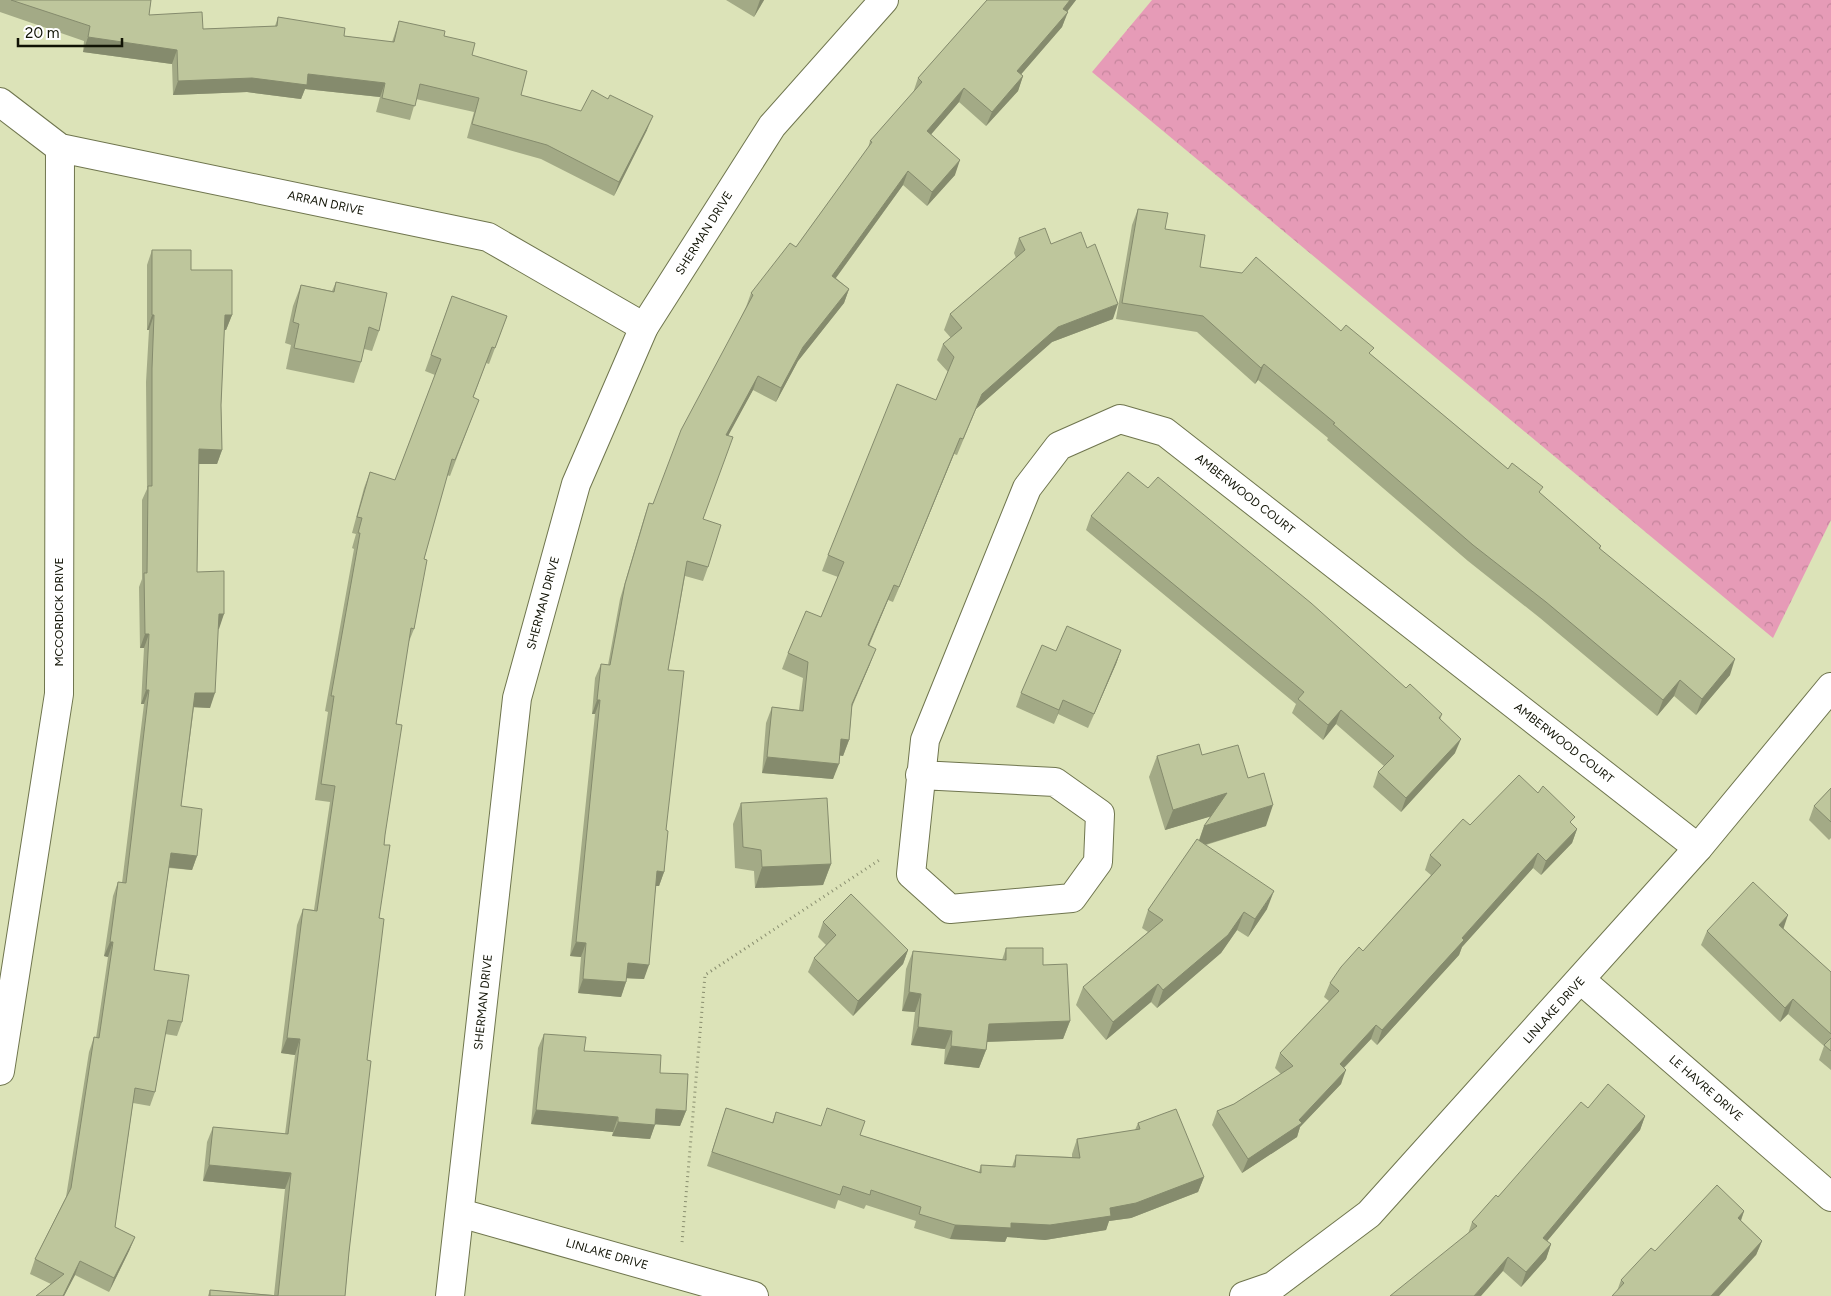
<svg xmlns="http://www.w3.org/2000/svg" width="1831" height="1296" font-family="Figtree,sans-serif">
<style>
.park{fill:url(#park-crowns)}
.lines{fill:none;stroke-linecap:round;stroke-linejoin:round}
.minor-casing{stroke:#6f754e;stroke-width:30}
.path{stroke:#898e6f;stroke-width:3;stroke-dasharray:1 4;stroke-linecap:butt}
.minor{stroke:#fff;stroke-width:28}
.wall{fill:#a3aa86}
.shaded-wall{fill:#858b6d}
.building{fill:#bec69c;stroke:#858b6d}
.labels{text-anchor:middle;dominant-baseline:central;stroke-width:4;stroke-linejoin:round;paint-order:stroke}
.street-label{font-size:12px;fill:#111305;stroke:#fff}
</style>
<defs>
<pattern id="park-crowns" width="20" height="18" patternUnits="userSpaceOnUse" patternTransform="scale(1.25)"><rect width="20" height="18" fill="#e69bb7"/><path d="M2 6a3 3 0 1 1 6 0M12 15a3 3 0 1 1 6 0" fill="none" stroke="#c4859c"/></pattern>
</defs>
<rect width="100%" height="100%" fill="#dce3b8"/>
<!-- park -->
<polygon class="park" points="1152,0 1831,0 1831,520 1773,638 1092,72"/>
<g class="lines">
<defs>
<g id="minor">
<polyline points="0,102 60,148 488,237 644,327"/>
<polyline points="920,775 1055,782 1100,814 1098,862 1072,898 950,909 911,874 925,740 1027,488 1059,446 1120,419 1165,432 1698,848"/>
<polyline points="1581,980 1831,1197"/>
<polyline points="0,1071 59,694 60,148"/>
<polyline points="460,1213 754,1296"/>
<polyline points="450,1296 517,698 576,484 644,327 772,126 884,0"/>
<polyline points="1244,1296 1273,1286 1369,1214 1698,848 1831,687"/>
</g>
</defs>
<!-- minor casing -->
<use href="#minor" class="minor-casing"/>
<!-- path -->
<polyline class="path" points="682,1242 705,975 881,859"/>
<!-- minor -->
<use href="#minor" class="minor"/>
</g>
<!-- wall -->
<g class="wall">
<polygon points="0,0 151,0 149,15 203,29 275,26 278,17 344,36 392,42 399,21 444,36 472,55 521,95 647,130 614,196 541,159 467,138 474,112 416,99 410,120 376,112 380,97 305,89 301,99 247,92 173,95 172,64 83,52 84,41 0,12"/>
<polygon points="726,0 764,0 754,17"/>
<polygon points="987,0 1076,0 1067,12 1062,27 1021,74 1023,76 1018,91 986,126 959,102 931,134 955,175 927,206 903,185 836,278 849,289 844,303 798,361 776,402 753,390 728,435 703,519 708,567 703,581 685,576 668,670 664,872 659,886 656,886 644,979 626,978 626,982 621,997 578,993 581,957 570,956 595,714 592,714 595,678 601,664 608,665 620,599 644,518 649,503 653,504 746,307 751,293 796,247 868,148 870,141 913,93 918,78"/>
<polygon points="1138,209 1165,229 1200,267 1341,331 1371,355 1508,469 1540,493 1601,546 1600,549 1730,675 1696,715 1674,696 1657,716 1540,618 1468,561 1327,440 1328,438 1258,380 1255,384 1197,332 1116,319 1132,225"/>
<polygon points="1019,238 1051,244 1113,319 1052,342 976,409 957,455 954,454 893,602 888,600 869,646 870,664 852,707 849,740 843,756 840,755 833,779 762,773 766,723 772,707 799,710 803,678 782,669 788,653 821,617 838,577 822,571 828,555 936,400 948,372 937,360 943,344 951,338 944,330 950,314 1016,258 1014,253"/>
<polygon points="152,250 191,270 232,315 226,330 224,330 221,405 222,450 217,464 198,464 197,572 219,629 218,629 210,708 194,707 181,806 197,856 192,870 169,868 154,970 182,1022 177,1036 165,1034 155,1092 150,1106 133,1103 115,1227 135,1237 129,1251 109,1292 75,1275 64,1296 36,1296 51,1284 30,1274 35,1259 66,1197 89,1052 94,1037 96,1038 108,957 104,956 113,896 118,882 122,883 144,704 141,704 144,648 140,648 139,587 142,579 142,500 147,489 146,382 149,330 147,330 147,265"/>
<polygon points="336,282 379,331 372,351 364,349 361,362 354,383 286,369 291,345 285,343 293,306 301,285 332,291"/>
<polygon points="452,296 507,316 489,364 486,363 473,398 473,415 450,476 447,475 424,559 414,629 408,644 396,724 385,835 367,1060 345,1296 208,1296 210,1290 274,1295 285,1189 203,1181 207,1142 213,1127 285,1134 295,1055 281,1053 297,925 303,909 314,910 330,802 315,800 328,712 325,711 354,549 352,548 356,534 352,533 364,488 370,472 395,480 435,375 425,371"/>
<polygon points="1148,488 1406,688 1442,714 1440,720 1455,753 1401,812 1373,787 1378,772 1384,766 1336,724 1323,740 1292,713 1296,704 1086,530 1091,516"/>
<polygon points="1121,650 1116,664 1088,728 1058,714 1054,724 1016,707 1021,693 1056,651"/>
<polygon points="1202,755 1248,778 1266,826 1206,845 1267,909 1248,937 1237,930 1221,953 1157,1008 1151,1002 1106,1040 1076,1005 1083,987 1148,932 1142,928 1148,910 1199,840 1204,826 1211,816 1165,830 1149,777 1157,756"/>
<polygon points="1831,788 1831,838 1829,840 1809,820 1814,806"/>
<polygon points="1538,793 1577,829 1572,843 1541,875 1533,868 1462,947 1459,955 1377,1045 1371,1039 1344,1068 1341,1084 1300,1127 1297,1137 1242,1173 1212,1125 1217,1111 1234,1104 1281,1074 1275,1068 1280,1053 1329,1001 1324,997 1330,983 1363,951 1431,875 1425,870 1430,855 1470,825"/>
<polygon points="741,803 831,864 823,885 755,888 754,871 735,868 733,824"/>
<polygon points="823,922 908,950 903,964 853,1016 808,972 814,958 826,945 818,937"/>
<polygon points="1783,928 1831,972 1831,1070 1819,1060 1824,1046 1788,1014 1780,1022 1701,945 1707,931"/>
<polygon points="1006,948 1043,965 1070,1021 1063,1039 987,1042 986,1050 979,1068 944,1064 945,1049 911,1045 915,1012 902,1011 906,969 913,951 1002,960"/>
<polygon points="544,1034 584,1051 660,1073 686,1111 680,1126 655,1124 650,1139 612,1136 613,1132 531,1124 538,1048"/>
<polygon points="726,1108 772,1123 776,1112 820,1126 860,1135 979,1172 981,1165 1012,1167 1016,1155 1072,1157 1072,1154 1077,1139 1135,1130 1138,1123 1204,1177 1198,1192 1131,1218 1109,1221 1106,1230 1045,1240 1007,1237 1005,1242 950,1239 914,1228 916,1221 866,1205 864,1209 838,1200 835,1209 707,1166"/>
<polygon points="1588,1108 1645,1116 1640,1130 1547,1241 1551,1244 1546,1259 1521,1287 1503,1271 1468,1234 1472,1222"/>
<polygon points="1744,1211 1741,1221 1762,1241 1756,1255 1617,1291 1621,1280 1655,1251"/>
</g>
<!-- shaded-wall -->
<g class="shaded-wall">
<polygon points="760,0 764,0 754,17"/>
<polygon points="1070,0 1076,0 1058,23 1063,9"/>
<polygon points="1068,12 1062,27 1012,85 1017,71"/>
<polygon points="88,37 177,50 172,64 83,52"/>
<polygon points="308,74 385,83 380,97 305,89 301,99 247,92 173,95 178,81"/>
<polygon points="1023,76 1018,91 986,126 992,112"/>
<polygon points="964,88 959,102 922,145 927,131"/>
<polygon points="653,116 647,130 614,196 619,182"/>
<polygon points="960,160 955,175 927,206 932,192"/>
<polygon points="908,171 903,185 827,290 832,276"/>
<polygon points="849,289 844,303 798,361 776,402 781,388 803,347"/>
<polygon points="1118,304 1113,319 1052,342 976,409 957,455 982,394 1058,327"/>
<polygon points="152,315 154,315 149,330 147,330"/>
<polygon points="225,315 232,315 226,330 220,330"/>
<polygon points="1264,364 1258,380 1255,384 1261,368"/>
<polygon points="758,376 753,390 721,449 726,435"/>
<polygon points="960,438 954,454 893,602 899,587"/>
<polygon points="199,449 222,450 217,464 193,464"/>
<polygon points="894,585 888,600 862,661 868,645"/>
<polygon points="219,614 224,614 219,629 214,629"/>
<polygon points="145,634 149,634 144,648 140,648"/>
<polygon points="876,649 870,664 846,719 852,704"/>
<polygon points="1121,650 1116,664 1088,728 1094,714"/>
<polygon points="1735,659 1730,675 1696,715 1702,699"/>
<polygon points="1680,680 1674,696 1657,716 1663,700"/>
<polygon points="146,690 149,690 144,704 141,704"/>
<polygon points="195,693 215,693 210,708 190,707"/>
<polygon points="597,700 600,700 595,714 592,714"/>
<polygon points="1063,700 1058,714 1054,724 1059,710"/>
<polygon points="1341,710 1336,724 1323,740 1328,725"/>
<polygon points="841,739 849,740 843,756 836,755"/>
<polygon points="1461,739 1455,753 1401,812 1406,798"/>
<polygon points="767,757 839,764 833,779 762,773"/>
<polygon points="1227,793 1219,814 1165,830 1173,810"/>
<polygon points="1273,805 1266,826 1197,847 1204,826"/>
<polygon points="1577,829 1572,843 1541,875 1546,861"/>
<polygon points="171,853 197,856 192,870 166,867"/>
<polygon points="1538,853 1533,868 1462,947 1459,955 1377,1045 1382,1030 1462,938"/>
<polygon points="831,864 823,885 755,888 762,867"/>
<polygon points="657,871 664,872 659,886 652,886"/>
<polygon points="1274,891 1267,909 1248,937 1255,919"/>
<polygon points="1244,912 1237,930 1221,953 1157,1008 1163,990"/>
<polygon points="1788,915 1783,930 1779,925"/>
<polygon points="110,942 113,942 108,957 104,956"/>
<polygon points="576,942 586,943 581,957 570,956"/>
<polygon points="908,950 903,964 853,1016 858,1001"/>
<polygon points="628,963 649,965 644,979 623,978"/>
<polygon points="583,979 626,982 621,997 578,993"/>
<polygon points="1158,984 1151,1002 1106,1040 1113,1022"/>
<polygon points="909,992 921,994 915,1012 902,1011"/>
<polygon points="1793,999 1788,1014 1780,1022 1785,1008"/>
<polygon points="1070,1021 1063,1039 982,1042 989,1024"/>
<polygon points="1376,1025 1371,1039 1334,1078 1340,1064"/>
<polygon points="918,1027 952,1031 945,1049 911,1045"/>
<polygon points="287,1038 300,1039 295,1055 281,1053"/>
<polygon points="951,1046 986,1050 979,1068 944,1064"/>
<polygon points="1346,1070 1341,1084 1300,1127 1297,1137 1242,1173 1248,1159 1299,1120"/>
<polygon points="656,1109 686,1111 680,1126 651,1124"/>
<polygon points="536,1110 618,1117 613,1132 531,1124"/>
<polygon points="1645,1116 1640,1130 1538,1252 1543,1238"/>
<polygon points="618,1122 655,1125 650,1139 612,1136"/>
<polygon points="209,1165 291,1173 285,1189 203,1181"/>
<polygon points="1204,1177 1198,1192 1131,1218 1109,1221 1106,1230 1045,1240 1007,1237 1005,1242 950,1239 955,1225 1011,1223 1110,1208"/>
<polygon points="1744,1211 1739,1225 1738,1218"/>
<polygon points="135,1237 129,1251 109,1292 114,1278"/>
<polygon points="1762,1241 1756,1255 1719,1296 1711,1296"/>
<polygon points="1551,1244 1546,1259 1521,1287 1526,1272"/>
<polygon points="1508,1257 1503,1271 1481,1296 1474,1296"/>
<polygon points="80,1261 75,1275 64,1296 63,1296"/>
</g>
<!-- building -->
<g class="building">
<polygon points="11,0 151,0 149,15 202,12 203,29 277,26 278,17 345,28 344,36 394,42 399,21 445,31 444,36 475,43 472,55 527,71 521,95 581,111 592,90 608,99 610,95 653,116 619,182 547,145 472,124 479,98 420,84 415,106 382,98 385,83 308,74 307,85 252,78 178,81 177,50 88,37 90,26"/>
<polygon points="987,0 1070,0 1063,9 1068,12 1017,71 1023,76 992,112 964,88 927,131 960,160 932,192 908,171 832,276 849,289 803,347 781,388 758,376 726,435 733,437 703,519 721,525 708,567 687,561 668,670 684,671 666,830 668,831 664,872 657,871 649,965 628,963 626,982 583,979 586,943 576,942 600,700 597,700 601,664 610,665 625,584 649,503 653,504 681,430 753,295 751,293 790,243 796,247 872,142 870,141 922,82 918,78"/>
<polygon points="1138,209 1168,213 1165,229 1205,235 1200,267 1242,273 1256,257 1341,331 1346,325 1374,348 1369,353 1508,469 1512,463 1543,487 1539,492 1601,546 1599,548 1735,659 1702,699 1680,680 1663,700 1546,602 1473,545 1333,424 1335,423 1264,364 1261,368 1203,316 1122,303"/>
<polygon points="1045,228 1051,244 1081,232 1087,248 1095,244 1118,304 1058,327 982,394 963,439 960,438 899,587 894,585 868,645 876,649 852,704 849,740 841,739 839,764 767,757 772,707 803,711 808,662 788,653 806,611 821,617 844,562 828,555 897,384 936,400 954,357 943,344 962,328 950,314 1025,250 1019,238"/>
<polygon points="152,250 191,250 191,270 232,270 232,315 225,315 221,405 222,450 199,449 197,572 224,571 224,614 219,614 215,693 195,693 181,806 202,809 197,856 171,853 154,970 189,975 182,1022 168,1020 155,1092 135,1088 115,1227 135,1237 114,1278 80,1261 63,1296 36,1296 64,1274 35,1259 71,1188 94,1037 99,1038 113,942 110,942 118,882 126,883 149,690 146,690 149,634 145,634 144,573 147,573 148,486 152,486 152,368 154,315 152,315"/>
<polygon points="336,282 387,293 379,331 369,327 361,362 294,348 299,324 293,322 301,285 334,292"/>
<polygon points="452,296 507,316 495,348 492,347 473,397 479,400 455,460 452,459 424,559 427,560 414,629 411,628 396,724 402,725 385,835 384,845 390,845 379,918 384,919 367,1060 371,1061 349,1252 345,1296 210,1296 210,1290 278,1296 291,1173 209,1165 213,1127 288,1134 300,1039 287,1038 303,909 317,911 335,786 321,784 334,696 331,696 360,533 358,533 362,518 357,517 370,472 395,480 441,359 431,355"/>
<polygon points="1128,472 1148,488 1158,477 1311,603 1406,688 1410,684 1442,714 1439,718 1461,739 1406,798 1378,772 1394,756 1341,710 1328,725 1298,699 1304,692 1091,516"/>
<polygon points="1067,626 1121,650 1094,714 1063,700 1059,710 1021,693 1042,645 1056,651"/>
<polygon points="1199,744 1202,755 1238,745 1248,778 1264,773 1273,805 1204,826 1227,793 1173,810 1157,756"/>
<polygon points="1519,775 1538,793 1543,786 1575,817 1570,822 1577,829 1546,861 1538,853 1462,938 1464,940 1382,1030 1376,1025 1340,1064 1346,1070 1299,1120 1302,1123 1248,1159 1217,1111 1234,1104 1293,1066 1280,1053 1339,991 1330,983 1341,967 1359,947 1363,951 1441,865 1430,855 1463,819 1470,825"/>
<polygon points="1831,788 1831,822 1814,806"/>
<polygon points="827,798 831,864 762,867 761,850 743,847 741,803"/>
<polygon points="1197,839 1274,891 1255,919 1244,912 1228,935 1163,990 1158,984 1113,1022 1083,987 1163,920 1148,910"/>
<polygon points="1753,882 1788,915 1779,925 1831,972 1831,1034 1793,999 1785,1008 1707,931"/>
<polygon points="851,894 908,950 858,1001 814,958 836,935 823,922"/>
<polygon points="1006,948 1043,948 1043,965 1067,964 1070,1021 989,1024 986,1050 951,1046 952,1031 918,1027 921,994 909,992 913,951 1006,960"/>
<polygon points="544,1034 586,1037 584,1051 661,1055 660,1073 688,1074 686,1111 656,1109 655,1125 618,1122 618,1117 536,1110"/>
<polygon points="1831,1038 1831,1051 1824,1045"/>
<polygon points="1608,1084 1645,1116 1543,1238 1551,1244 1526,1272 1508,1257 1474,1296 1390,1296 1477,1226 1472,1222 1496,1195 1498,1197 1581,1102 1588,1108"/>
<polygon points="726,1108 773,1123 776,1112 821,1126 827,1108 865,1121 860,1135 981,1173 981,1165 1015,1167 1016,1155 1080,1158 1077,1139 1140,1129 1138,1123 1176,1109 1204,1177 1136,1203 1110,1208 1111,1216 1050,1225 1011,1223 1011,1228 955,1225 919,1214 921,1207 871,1190 870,1195 843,1186 840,1195 712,1152"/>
<polygon points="1717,1185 1744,1211 1738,1218 1762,1241 1711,1296 1612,1296 1624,1283 1621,1280 1651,1248 1655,1251"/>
</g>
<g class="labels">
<!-- street labels -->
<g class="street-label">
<text transform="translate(326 203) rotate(12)">ARRAN DRIVE</text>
<text transform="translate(704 233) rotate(-58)">SHERMAN DRIVE</text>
<text transform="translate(1245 494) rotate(38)">AMBERWOOD COURT</text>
<text transform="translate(543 603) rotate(-75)">SHERMAN DRIVE</text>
<text transform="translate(59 612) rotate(-90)">MCCORDICK DRIVE</text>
<text transform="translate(1564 743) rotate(38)">AMBERWOOD COURT</text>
<text transform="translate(483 1002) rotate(-84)">SHERMAN DRIVE</text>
<text transform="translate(1554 1010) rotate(-48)">LINLAKE DRIVE</text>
<text transform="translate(1706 1088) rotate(41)">LE HAVRE DRIVE</text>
<text transform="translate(607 1254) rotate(16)">LINLAKE DRIVE</text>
</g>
</g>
<!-- scale -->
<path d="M18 38v8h104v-8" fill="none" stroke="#111305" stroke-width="2.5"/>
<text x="25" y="38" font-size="15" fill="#111305" stroke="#ffffff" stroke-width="4" paint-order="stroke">20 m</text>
</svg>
